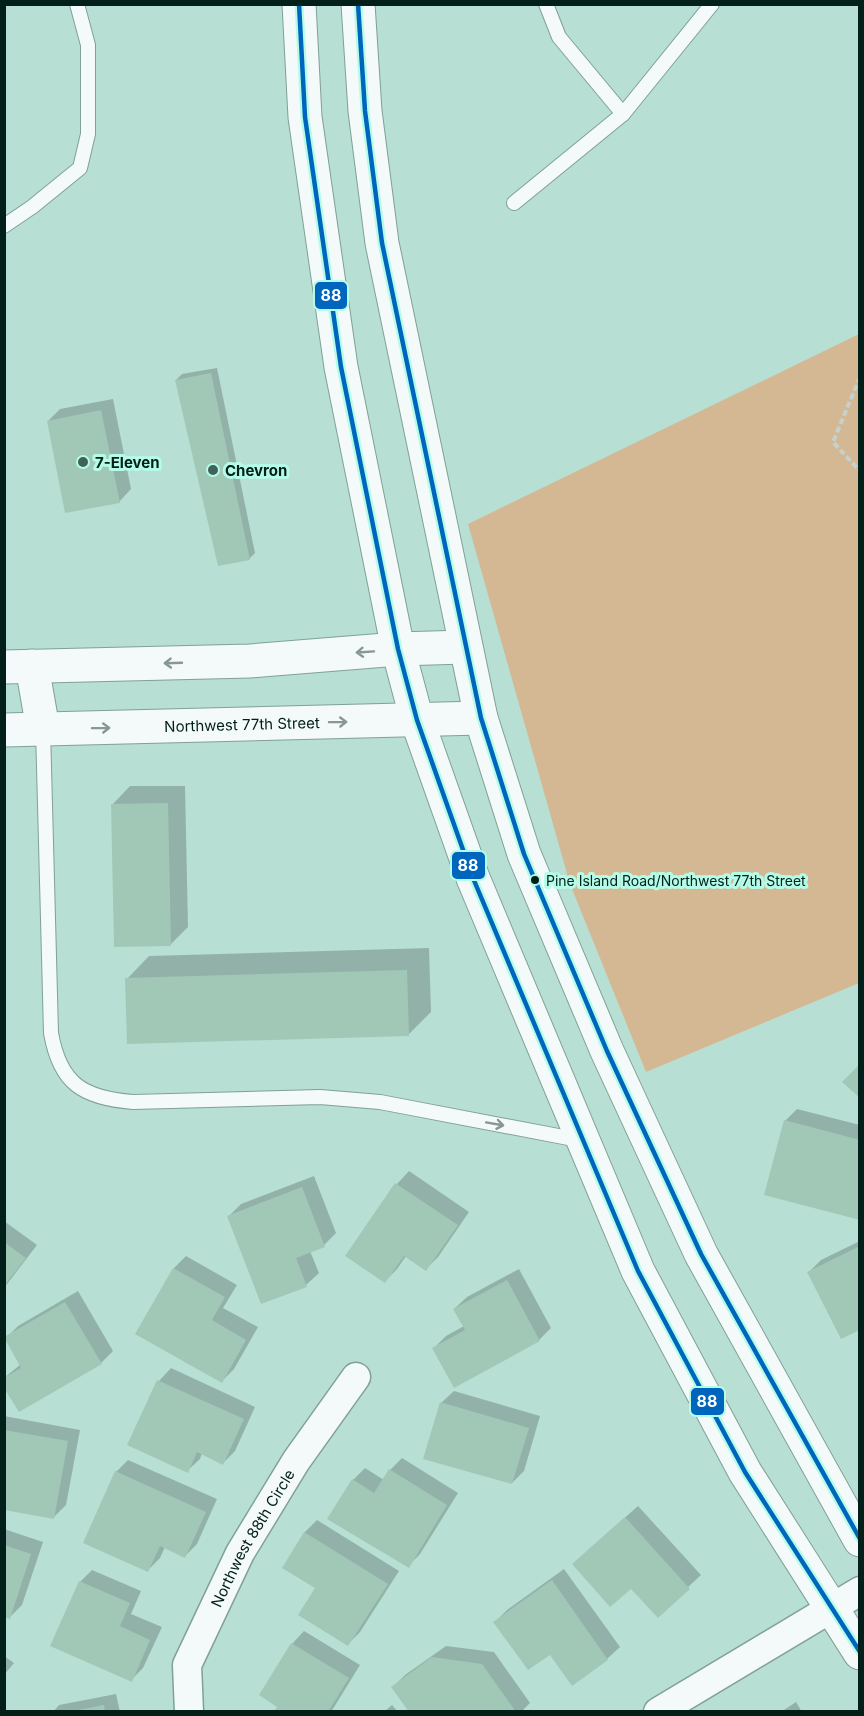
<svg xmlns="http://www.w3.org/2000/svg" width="864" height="1716" font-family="Inter,sans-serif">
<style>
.green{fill:#d4b893}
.shadow{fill:#0003}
.building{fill:#a1c8b7}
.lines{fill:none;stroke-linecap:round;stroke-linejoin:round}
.service-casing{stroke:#81a098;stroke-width:16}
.minor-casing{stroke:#81a098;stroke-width:31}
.tertiary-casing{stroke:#81a098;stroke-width:35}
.secondary-casing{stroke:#81a098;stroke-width:35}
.path{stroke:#c5d1ce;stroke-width:4;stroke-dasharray:6 3;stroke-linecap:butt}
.service{stroke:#f4faf9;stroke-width:14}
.minor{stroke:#f4faf9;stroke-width:28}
.tertiary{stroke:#f4faf9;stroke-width:33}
.secondary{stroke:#f4faf9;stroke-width:33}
.bus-1-casing{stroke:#b4fce8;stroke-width:9}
.bus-1{stroke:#0065bd;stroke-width:4.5}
.oneway{stroke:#879794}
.poi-dot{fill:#41625a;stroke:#b4fce8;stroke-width:2}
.bus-dot{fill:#021f19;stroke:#b4fce8;stroke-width:2}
.labels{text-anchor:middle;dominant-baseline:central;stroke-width:6;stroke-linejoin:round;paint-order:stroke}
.bus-label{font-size:14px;fill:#021f19;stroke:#b4fce8;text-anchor:start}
.poi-label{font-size:15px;font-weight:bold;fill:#021f19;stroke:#b4fce8;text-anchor:start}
.street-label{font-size:15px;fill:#021f19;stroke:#b4fce8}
.line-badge{stroke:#b4fce8;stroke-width:2}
.badge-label{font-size:16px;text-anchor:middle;font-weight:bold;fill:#fff}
</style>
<rect width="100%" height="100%" fill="#b7dfd4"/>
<!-- green -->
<polygon class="green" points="859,334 859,983 646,1072 570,884 468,524"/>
<!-- shadow -->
<g class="shadow">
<polygon points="217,368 255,553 249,559 176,380 182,374"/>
<polygon points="113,399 131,489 119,502 48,421 60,409"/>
<polygon points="130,786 185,786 188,927 170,945 113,804"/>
<polygon points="429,948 431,1012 408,1035 127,979 149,956"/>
<polygon points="797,1109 860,1125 860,1219 785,1121"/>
<polygon points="409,1171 469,1212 438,1257 426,1269 406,1256 397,1269 385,1281 347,1256 397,1184"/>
<polygon points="314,1176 336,1233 324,1245 310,1251 319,1273 306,1285 262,1302 229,1216 241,1204"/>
<polygon points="4,1221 37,1245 4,1288"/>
<polygon points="860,1241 860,1328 809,1272 821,1260"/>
<polygon points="186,1256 237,1285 223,1308 258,1327 234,1369 222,1381 174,1268"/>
<polygon points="519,1269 551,1328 539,1340 434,1348 446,1336 464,1326 454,1309 467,1297"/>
<polygon points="78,1291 113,1351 101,1363 4,1378 21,1364 6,1338 18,1326"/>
<polygon points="171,1368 255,1407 235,1451 223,1463 202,1453 200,1459 187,1471 129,1445 159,1381"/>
<polygon points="454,1391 540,1416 524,1471 512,1483 441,1403"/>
<polygon points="4,1416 80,1430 66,1505 53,1518 4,1509"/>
<polygon points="402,1458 458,1493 420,1554 408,1566 353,1480 365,1468 384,1480 390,1470"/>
<polygon points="128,1460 217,1499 197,1544 185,1556 165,1547 160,1558 148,1570 116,1472"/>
<polygon points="638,1506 701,1575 658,1615 632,1586 586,1552"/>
<polygon points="317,1520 399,1571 360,1632 348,1644 317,1587 284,1567 305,1532"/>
<polygon points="4,1529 43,1542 22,1605 10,1617 4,1615"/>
<polygon points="564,1569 620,1647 607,1659 572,1684 550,1653 495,1622 507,1610"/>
<polygon points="92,1570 141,1591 131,1614 162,1627 143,1668 131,1680 80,1582"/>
<polygon points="304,1631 360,1665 331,1712 276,1712 279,1706 261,1694 292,1644"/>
<polygon points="446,1646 494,1652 530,1703 521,1712 410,1712 393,1687 405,1675"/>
<polygon points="4,1656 14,1663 4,1675"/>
<polygon points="116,1694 120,1712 53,1712 59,1705"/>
<polygon points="796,1702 802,1712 781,1712"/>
<polygon points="392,1705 398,1712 384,1712"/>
</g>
<!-- building -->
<g class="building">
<polygon points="211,373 250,560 218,566 175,380"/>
<polygon points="101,410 120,503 65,513 47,421"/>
<polygon points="168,803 171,946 114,947 111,804"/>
<polygon points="407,970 409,1036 127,1044 125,978"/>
<polygon points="860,1064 860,1098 842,1082"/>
<polygon points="784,1120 860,1140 860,1220 764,1195"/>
<polygon points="395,1183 458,1225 426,1271 404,1256 385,1283 345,1256"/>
<polygon points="302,1187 325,1247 296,1258 307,1287 261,1304 227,1216"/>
<polygon points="4,1242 26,1258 4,1286"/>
<polygon points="860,1246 860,1330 841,1339 807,1272"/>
<polygon points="173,1268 225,1297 212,1320 246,1340 222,1383 135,1334"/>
<polygon points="507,1280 540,1341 454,1388 432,1348 465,1330 453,1309"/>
<polygon points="65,1302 102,1364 19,1412 4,1388 4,1378 21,1368 4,1337"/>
<polygon points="157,1380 244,1419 223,1465 197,1452 188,1473 127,1445"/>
<polygon points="440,1402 529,1428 512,1484 423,1459"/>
<polygon points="4,1430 68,1441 54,1519 4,1510"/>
<polygon points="389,1469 447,1505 409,1568 327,1519 352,1479 374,1493"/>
<polygon points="115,1471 206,1512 185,1558 160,1546 148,1572 83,1543"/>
<polygon points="625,1517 690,1589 658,1618 631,1589 610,1607 572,1564"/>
<polygon points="304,1532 388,1584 348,1646 298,1615 315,1588 282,1568"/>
<polygon points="4,1545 31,1554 10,1619 4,1617"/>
<polygon points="552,1580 608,1660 572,1686 550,1655 528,1670 493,1622"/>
<polygon points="79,1581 130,1603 120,1626 150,1640 132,1682 50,1646"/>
<polygon points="291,1643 349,1678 328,1712 274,1712 277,1707 259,1695"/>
<polygon points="432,1657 482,1664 516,1712 409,1712 391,1687"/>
<polygon points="104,1705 105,1712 78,1712 78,1710"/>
</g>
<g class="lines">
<defs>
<g id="service">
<polyline points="546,4 559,37 623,114 712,4"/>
<polyline points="514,203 623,114"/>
<polyline points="4,226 32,207 80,168 88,134 88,45 77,4"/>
<path d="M43,729l8,304c9,51 32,65 82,69l187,-5 60,5 199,38"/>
</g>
<g id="minor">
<path id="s1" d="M189,1712l-2,-47 53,-112 56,-92 60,-84"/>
<polyline points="658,1712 860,1591"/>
</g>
<g id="tertiary">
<polyline points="32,666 43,729"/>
<polyline points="4,667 250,661 398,649 465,647"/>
<path id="s2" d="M4,730l477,-12"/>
</g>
<g id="secondary">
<polyline points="299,4 305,117 341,367 398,649 417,720 473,878 638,1271 745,1472 860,1653"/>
<polyline points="358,4 365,111 382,243 481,718 524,854 607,1051 701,1254 860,1540"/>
</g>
</defs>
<!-- service casing -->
<use href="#service" class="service-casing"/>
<!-- minor casing -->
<use href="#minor" class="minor-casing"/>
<!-- tertiary casing -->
<use href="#tertiary" class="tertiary-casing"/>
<!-- secondary casing -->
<use href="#secondary" class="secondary-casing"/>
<!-- path -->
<polyline class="path" points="860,377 833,442 860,471"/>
<!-- service -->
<use href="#service" class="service"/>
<!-- minor -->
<use href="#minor" class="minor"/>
<!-- tertiary -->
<use href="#tertiary" class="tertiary"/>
<!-- secondary -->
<use href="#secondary" class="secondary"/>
<defs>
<g id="bus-1">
<polyline points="299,4 305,117 341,367 398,649 417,720 473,878 638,1271 745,1472 860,1652"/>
<polyline points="358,4 365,111 382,243 481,718 524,854 607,1051 701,1254 860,1539"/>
</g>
</defs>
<!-- bus-1 casing -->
<use href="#bus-1" class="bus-1-casing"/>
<!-- bus-1 -->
<use href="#bus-1" class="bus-1"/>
</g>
<!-- one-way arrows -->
<defs><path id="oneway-shaft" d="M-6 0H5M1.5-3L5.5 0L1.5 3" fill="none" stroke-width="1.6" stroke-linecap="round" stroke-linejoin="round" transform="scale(1.5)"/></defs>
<g class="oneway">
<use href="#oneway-shaft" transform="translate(365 652) rotate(176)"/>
<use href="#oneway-shaft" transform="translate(173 663) rotate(178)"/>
<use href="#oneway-shaft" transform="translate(338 722) rotate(-1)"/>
<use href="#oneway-shaft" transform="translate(101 728) rotate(-1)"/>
<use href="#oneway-shaft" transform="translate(495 1124) rotate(10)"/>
</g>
<!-- markers -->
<g class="poi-dot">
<circle cx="83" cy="462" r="6"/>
<circle cx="213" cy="470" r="6"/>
</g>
<circle class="bus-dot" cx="535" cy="880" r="5"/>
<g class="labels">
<!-- bus labels -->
<g class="bus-label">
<text x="546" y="880">Pine Island Road/Northwest 77th Street</text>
</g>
<!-- poi labels -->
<g class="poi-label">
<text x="95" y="462">7-Eleven</text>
<text x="225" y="470">Chevron</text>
</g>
<!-- street labels -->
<g class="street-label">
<text stroke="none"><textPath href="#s2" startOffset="238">Northwest 77th Street</textPath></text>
<text stroke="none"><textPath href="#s1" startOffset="190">Northwest 88th Circle</textPath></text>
</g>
</g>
<g class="line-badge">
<rect x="314" y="281" width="34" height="29" rx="6" fill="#0065bd"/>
<rect x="451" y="851" width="35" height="29" rx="6" fill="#0065bd"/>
<rect x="690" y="1387" width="35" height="29" rx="6" fill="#0065bd"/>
</g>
<g class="badge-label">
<text x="331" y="301">88</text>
<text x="468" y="871">88</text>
<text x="707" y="1407">88</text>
</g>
<!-- border -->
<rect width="864" height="1716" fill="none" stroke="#021f19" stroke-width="12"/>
</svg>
